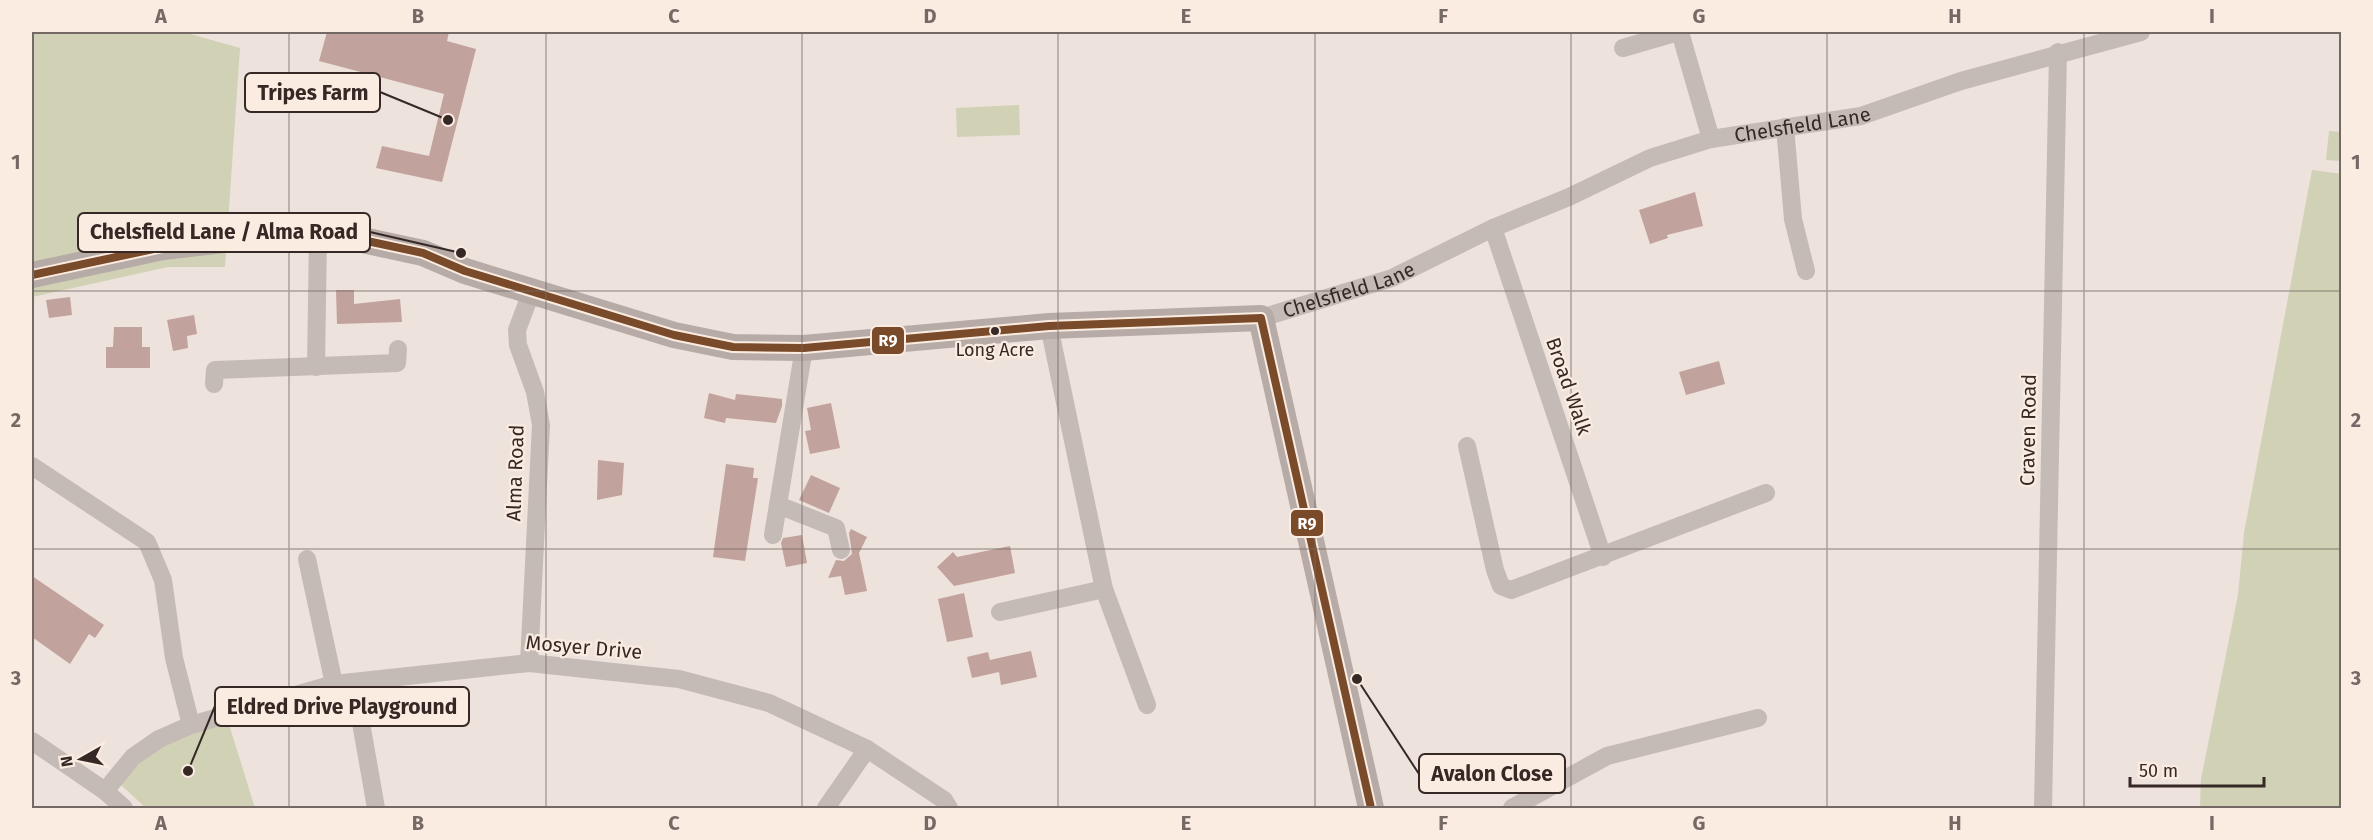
<svg xmlns="http://www.w3.org/2000/svg" width="2373" height="840" font-family="'Fira Sans',sans-serif">
<style>
.green{fill:#d1d1b5}
.building{fill:#c2a29c}
.lines{fill:none;stroke-linecap:round;stroke-linejoin:round}
.street{stroke:#c5bbb6;stroke-width:18}
.secondary{stroke:#b6aba6;stroke-width:26}
.bus-1-casing{stroke:#fbece2;stroke-width:12}
.bus-1{stroke:#7a4b2a;stroke-width:8}
.grid{fill:none;stroke:#756965;stroke-width:1.5;stroke-opacity:0.55}
.bus-dot{fill:#352825;stroke:#fbece2;stroke-width:2}
.labels{text-anchor:middle;dominant-baseline:central;stroke-width:4.5;stroke-linejoin:round;paint-order:stroke}
.bus-label{font-size:18px;fill:#352825;stroke:#fbece2}
.street-label{font-size:20px;fill:#352825;stroke:#fbece2}
.leader{fill:none;stroke:#352825;stroke-width:2}
.callout-dot{fill:#352825;stroke:#fbece2;stroke-width:2}
.callout{fill:#fbece2;stroke:#352825;stroke-width:2}
.callout-label{font-size:21px;text-anchor:middle;font-weight:bold;fill:#352825}
.line-badge{stroke:#fbece2;stroke-width:2}
.badge-label{font-size:16px;text-anchor:middle;font-weight:bold;fill:#fff}
.neatline{fill:none;stroke:#756965;stroke-width:2}
.grid-label{font-size:20px;text-anchor:middle;font-weight:bold;fill:#756965}
</style>
<rect width="100%" height="100%" fill="#ede2dc"/>
<!-- green -->
<g class="green">
<polygon points="32,32 183,32 240,48 225,267 168,267 32,297"/>
<polygon points="1019,105 1020,135 957,137 956,108"/>
<polygon points="2329,131 2341,132 2341,161 2326,160"/>
<polygon points="2312,170 2342,174 2341,808 2200,808 2201,779 2238,595 2244,533"/>
<polygon points="227,718 255,808 146,808 120,784 144,759 169,739"/>
</g>
<!-- building -->
<g class="building">
<polygon points="327,32 449,32 447,41 476,49 442,182 376,168 382,146 429,156 444,94 319,61"/>
<polygon points="1695,192 1703,226 1667,235 1668,238 1650,244 1639,210"/>
<polygon points="336,290 354,290 354,304 400,299 402,322 337,324"/>
<polygon points="70,297 72,315 49,318 46,300"/>
<polygon points="194,315 197,334 187,336 188,348 173,351 167,320"/>
<polygon points="114,327 142,327 142,347 150,347 150,368 106,368 106,347 113,347"/>
<polygon points="1719,361 1725,384 1686,395 1679,372"/>
<polygon points="709,393 735,400 736,394 782,399 782,406 776,423 726,418 725,423 704,418"/>
<polygon points="831,403 840,448 810,454 805,431 811,430 807,408"/>
<polygon points="598,460 624,463 622,495 597,500"/>
<polygon points="726,464 754,468 753,478 758,478 745,561 713,557"/>
<polygon points="811,475 840,488 829,513 799,500"/>
<polygon points="851,529 867,537 859,553 867,591 845,595 841,576 828,578 836,560 844,561 852,554 849,533"/>
<polygon points="802,535 807,563 786,567 781,543 783,538"/>
<polygon points="1010,546 1015,573 954,586 937,567 953,552 957,557"/>
<polygon points="32,576 104,625 95,638 89,634 70,664 32,637"/>
<polygon points="964,593 973,637 947,642 938,599"/>
<polygon points="1031,651 1037,677 1001,685 999,672 972,678 967,657 988,652 990,660"/>
</g>
<g class="lines">
<!-- street -->
<g class="street">
<polyline points="1680,32 1711,139"/>
<polyline points="1623,48 1678,32"/>
<polyline points="1785,127 1793,219 1806,271"/>
<polyline points="1493,228 1603,557"/>
<path id="s1" d="M1261,318l131,-40 101,-50 76,-31 81,-39 61,-19 150,-23 100,-35 180,-49"/>
<polyline points="1049,326 1104,589 1147,705"/>
<polyline points="316,367 318,235"/>
<polyline points="214,384 215,370 397,363 398,349"/>
<polyline points="1467,446 1495,570 1501,586 1511,590 1766,493"/>
<polyline points="32,466 147,542 163,580 174,658 191,725"/>
<polyline points="778,505 836,528 841,550"/>
<polyline points="773,535 804,348"/>
<polyline points="307,559 334,684"/>
<polyline points="1000,612 1104,589"/>
<polyline points="529,663 541,425 535,392 518,345 517,330 532,290"/>
<polyline points="354,683 376,808"/>
<polyline points="32,741 105,791 124,808"/>
<polyline points="105,791 133,757 159,739 191,725 334,684 529,663 679,679 769,703 867,749 944,800 949,808"/>
<polyline points="826,808 867,749"/>
<polyline points="1512,808 1607,756 1758,718"/>
<polyline points="2043,808 2058,52"/>
</g>
<!-- secondary -->
<polyline class="secondary" points="32,275 163,247 241,238 318,235 353,238 423,253 465,271 674,335 733,347 804,348 1049,326 1261,318 1371,808"/>
<defs>
<polyline id="bus-1" points="32,275 163,247 241,238 318,235 353,238 423,253 465,271 674,335 733,347 804,348 1049,326 1261,318 1371,808"/>
</defs>
<!-- bus-1 casing -->
<use href="#bus-1" class="bus-1-casing"/>
<!-- bus-1 -->
<use href="#bus-1" class="bus-1"/>
</g>
<!-- grid -->
<path class="grid" d="M289,32v776M546,32v776M802,32v776M1058,32v776M1315,32v776M1571,32v776M1827,32v776M2084,32v776M32,291h2310M32,549h2310"/>
<!-- markers -->
<circle class="bus-dot" cx="995" cy="331" r="5"/>
<g class="labels">
<!-- bus labels -->
<g class="bus-label">
<text x="995" y="350">Long Acre</text>
</g>
<!-- street labels -->
<g class="street-label">
<text stroke="none"><textPath href="#s1" startOffset="578">Chelsfield Lane</textPath></text>
<text stroke="none"><textPath href="#s1" startOffset="92">Chelsfield Lane</textPath></text>
<text transform="translate(1569 386) rotate(71)">Broad Walk</text>
<text transform="translate(2028 430) rotate(-89)">Craven Road</text>
<text transform="translate(515 473) rotate(-88)">Alma Road</text>
<text transform="translate(584 647) rotate(5)">Mosyer Drive</text>
</g>
</g>
<!-- callouts -->
<path class="leader" d="M448 120L380 92M461 253L370 232M188 771L215 706M1357 679L1419 774"/>
<g class="callout-dot">
<circle cx="448" cy="120" r="6"/>
<circle cx="461" cy="253" r="6"/>
<circle cx="188" cy="771" r="6"/>
<circle cx="1357" cy="679" r="6"/>
</g>
<g class="callout">
<rect x="245" y="73" width="135" height="39" rx="6"/>
<rect x="78" y="213" width="292" height="39" rx="6"/>
<rect x="215" y="687" width="254" height="39" rx="6"/>
<rect x="1419" y="754" width="146" height="39" rx="6"/>
</g>
<g class="callout-label">
<text x="313" y="100">Tripes Farm</text>
<text x="224" y="239">Chelsfield Lane / Alma Road</text>
<text x="342" y="714">Eldred Drive Playground</text>
<text x="1492" y="781">Avalon Close</text>
</g>
<g class="line-badge">
<rect x="871" y="326" width="34" height="29" rx="6" fill="#7a4b2a"/>
<rect x="1290" y="509" width="34" height="28" rx="6" fill="#7a4b2a"/>
</g>
<g class="badge-label">
<text x="888" y="346">R9</text>
<text x="1307" y="529">R9</text>
</g>
<!-- border -->
<rect width="2373" height="840" fill="none" stroke="#fbece2" stroke-width="66"/>
<!-- north arrow -->
<g transform="translate(81 759) rotate(261)" stroke="#fbece2" stroke-width="4.5" paint-order="stroke">
<path d="M0-4.5L10 22L0 15L-10 22Z" fill="#352825"/>
<text y="-9" font-size="16" font-weight="bold" text-anchor="middle" fill="#352825">N</text>
</g>
<!-- scale -->
<path d="M2130 777v9h134v-9" fill="none" stroke="#352825" stroke-width="3"/>
<text x="2139" y="777" font-size="18" fill="#352825" stroke="#fbece2" stroke-width="4.5" paint-order="stroke">50 m</text>
<rect x="33" y="33" width="2307" height="774" class="neatline"/>
<g class="grid-label">
<text x="161" y="23">A</text>
<text x="418" y="23">B</text>
<text x="674" y="23">C</text>
<text x="930" y="23">D</text>
<text x="1186" y="23">E</text>
<text x="1443" y="23">F</text>
<text x="1699" y="23">G</text>
<text x="1955" y="23">H</text>
<text x="2212" y="23">I</text>
<text x="16" y="169">1</text>
<text x="2356" y="169">1</text>
<text x="16" y="427">2</text>
<text x="2356" y="427">2</text>
<text x="16" y="685">3</text>
<text x="2356" y="685">3</text>
<text x="161" y="830">A</text>
<text x="418" y="830">B</text>
<text x="674" y="830">C</text>
<text x="930" y="830">D</text>
<text x="1186" y="830">E</text>
<text x="1443" y="830">F</text>
<text x="1699" y="830">G</text>
<text x="1955" y="830">H</text>
<text x="2212" y="830">I</text>
</g>
</svg>
